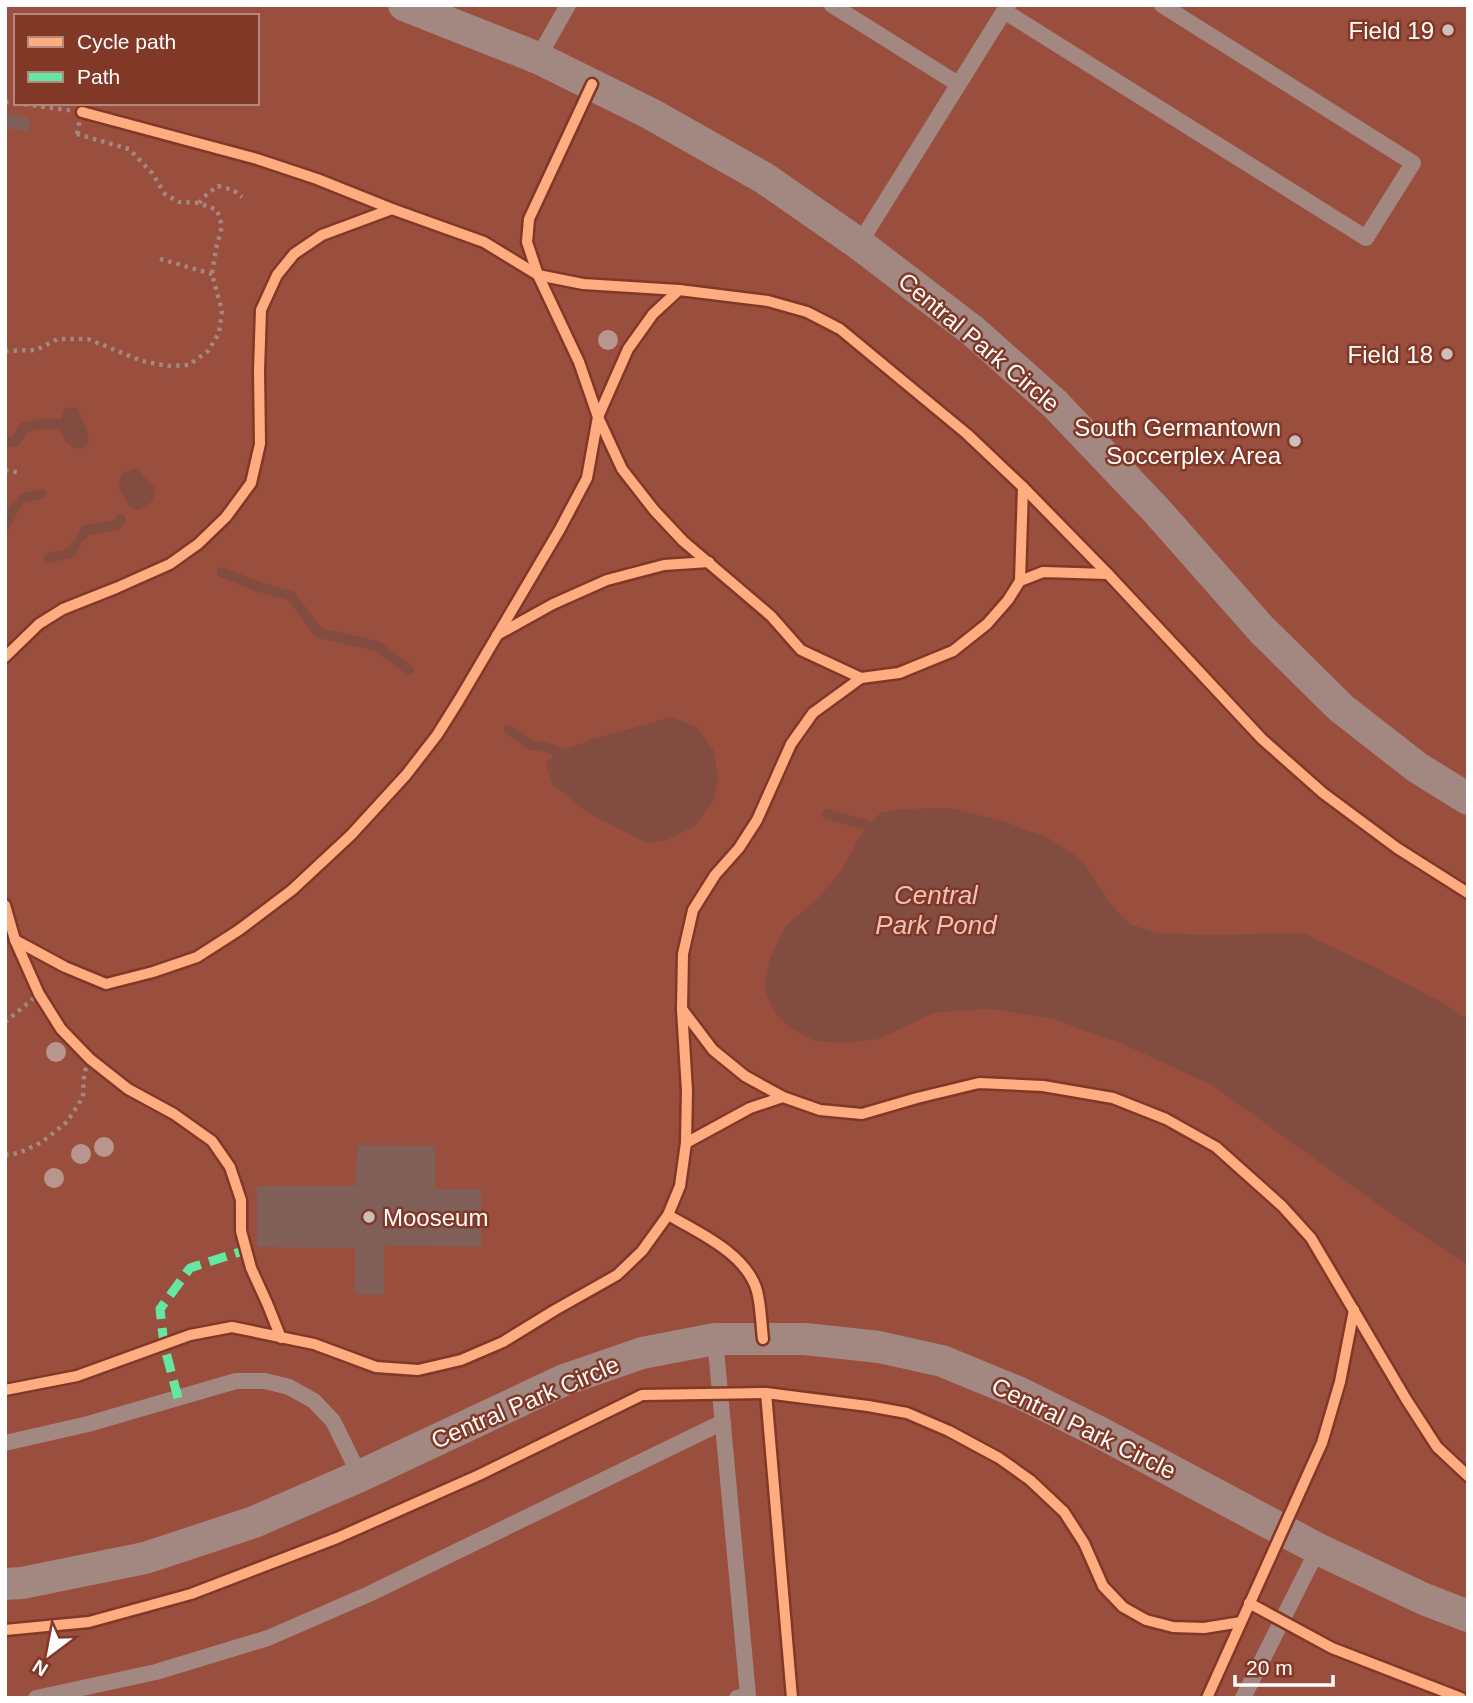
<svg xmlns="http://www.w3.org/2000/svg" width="1473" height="1703" font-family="Arial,sans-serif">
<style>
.green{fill:#9a4e3d;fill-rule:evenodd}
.water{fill:#824d40}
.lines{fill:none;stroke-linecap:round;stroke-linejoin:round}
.stream{stroke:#824d40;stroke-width:10}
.building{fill:#805f58}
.path{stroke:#a38781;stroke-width:4.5;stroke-dasharray:3.5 5;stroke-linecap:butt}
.service{stroke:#a38781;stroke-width:16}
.minor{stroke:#a38781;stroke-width:32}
.quiet{stroke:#66e7a1;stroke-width:9;stroke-dasharray:18 9;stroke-linecap:butt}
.cycleway-casing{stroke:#823826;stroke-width:15}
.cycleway{stroke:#ffac80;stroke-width:10}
.tree{fill:#b8968e}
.poi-dot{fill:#ccbeba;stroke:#823826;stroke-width:2.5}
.labels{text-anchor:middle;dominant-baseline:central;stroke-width:5;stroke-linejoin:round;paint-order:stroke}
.poi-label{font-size:24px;fill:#fff;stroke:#823826;text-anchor:end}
.street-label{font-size:24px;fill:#fff;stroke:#823826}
.water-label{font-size:26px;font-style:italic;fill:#eec3ba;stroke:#823826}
</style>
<rect width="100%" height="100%" fill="#6d453b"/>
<!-- green -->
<path class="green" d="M5,5h1463v1693h-1463zM16,16h241v87h-241z"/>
<!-- water -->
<g class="water">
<path d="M71,407l7,1c3,13 12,22 10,36l-7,5c-22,-3 -24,-23 -16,-40z"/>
<path d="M136,468c7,6 11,14 19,19l-2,14 -14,9 -10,-4 -11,-20 4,-12z"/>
<polygon points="672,717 698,728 714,751 718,781 713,801 695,826 667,840 647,843 590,814 552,784 546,764 556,753 590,740"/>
<polygon points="949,808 1002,821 1047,837 1082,860 1108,901 1129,924 1157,933 1208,935 1303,933 1376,968 1445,1004 1468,1020 1468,1265 1400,1220 1212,1085 1125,1045 1053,1019 992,1009 936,1012 879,1039 844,1043 815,1041 789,1027 774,1011 764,987 770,958 785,927 819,897 842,870 859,838 880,813 905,809"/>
</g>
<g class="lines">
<!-- stream -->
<g class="stream">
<polyline points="5,443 16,441 24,427 39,424 59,424"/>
<polyline points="23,498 41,494"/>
<polyline points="5,526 16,505"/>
<polyline points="81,537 86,530 116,525 121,519"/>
<polyline points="49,558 70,553 76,545"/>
<polyline points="222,572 259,587 291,596 319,633 377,646 409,670"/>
<polyline points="509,730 531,745 546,747 568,756"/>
<polyline points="827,814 869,826"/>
</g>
</g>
<!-- building -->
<g class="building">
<polygon points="5,114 30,117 29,132 5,128"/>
<polygon points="357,1145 435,1146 435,1189 481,1189 481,1247 384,1245 384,1295 355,1294 355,1248 257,1247 257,1186 356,1186"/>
</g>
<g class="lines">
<!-- path -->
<g class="path">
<polyline points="5,102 16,103"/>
<polyline points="16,103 82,112"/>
<polyline points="77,134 83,103"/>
<polyline points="199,203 207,194 218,186 233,190 242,197"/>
<polyline points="160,259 212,274"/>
<polyline points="5,351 36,350 58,339 88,339 142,361 168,366 189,365 208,351 219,333 222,311 212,274 216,249 222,226 217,210 199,203 179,202 165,194 152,173 129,149 77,134 75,139"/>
<polyline points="5,470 21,473"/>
<polyline points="5,1022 39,994"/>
<polyline points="5,1155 19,1153 42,1142 67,1122 83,1097 84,1073 90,1059"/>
</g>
<!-- service -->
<g class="service">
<polyline points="832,5 958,84"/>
<polyline points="1004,11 1366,238 1413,163 1162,5"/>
<polyline points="538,58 568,5"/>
<polyline points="859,244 1008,5"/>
<polyline points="715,1339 748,1695 737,1698"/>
<polyline points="5,1443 88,1424 236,1381 265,1381 289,1387 314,1401 333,1421 360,1476"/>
<polyline points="36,1698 156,1672 268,1638 369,1594 723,1422"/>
<polyline points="1243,1698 1318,1549"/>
</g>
<!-- minor -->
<g class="minor">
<polyline points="404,5 538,58 651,114 764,178 859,244 973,331 1055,404 1156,510 1262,630 1341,708 1418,768 1468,799"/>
<polyline points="5,1584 22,1583 145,1558 254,1522 360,1476 564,1380 642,1353 715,1339 805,1339 879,1347 942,1361 1020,1393 1099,1432 1318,1549 1424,1599 1468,1616"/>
</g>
<!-- quiet -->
<polyline class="quiet" points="178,1398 164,1345 160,1309 190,1268 246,1250"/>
<defs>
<g id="cycleway">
<polyline points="592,84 529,219 527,242 538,275 579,362 598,417 622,469 654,510 683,541 771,616 801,650 861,678"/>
<polyline points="82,112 257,159 317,179 392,209 484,242 538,275 583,284 679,290 768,301 807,312 840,329 967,434 1023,487 1108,574 1262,739 1323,793 1397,848 1468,893"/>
<polyline points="1020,581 1023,487"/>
<polyline points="497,635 553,604 607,580 664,565 709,562"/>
<polyline points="5,657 39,624 63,609 116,588 170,564 198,544 226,517 251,483 260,444 259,370 261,310 277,275 294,254 322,235 392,209"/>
<polyline points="5,905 15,940 39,994 61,1029 90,1059 128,1089 174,1114 212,1141 230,1167 241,1200 241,1231 251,1268 267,1303 281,1338"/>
<polyline points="15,940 65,967 106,984 153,972 197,957 239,930 292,890 351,835 406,775 437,735 459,700 560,529 587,478 598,417 628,349 653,314 679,290"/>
<polyline points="682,1009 713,1050 745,1076 783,1097 820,1110 862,1114 917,1098 979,1083 1043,1086 1113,1098 1166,1119 1216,1147 1282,1206 1311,1238 1406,1399 1437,1447 1468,1476"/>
<polyline points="686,1143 750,1108 783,1097"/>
<path d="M668,1215c30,17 79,39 89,76 4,15 4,32 6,48"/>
<polyline points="5,1390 77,1376 190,1335 232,1327 314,1344 376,1367 418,1370 461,1360 503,1342 555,1310 617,1275 642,1251 668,1215 680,1186 686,1143 687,1091 682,1009 683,954 693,910 715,875 739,848 757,820 791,744 813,713 861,678 899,673 953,651 987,624 1008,600 1020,581 1043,572 1108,574"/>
<polyline points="766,1393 792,1698"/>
<polyline points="1249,1603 1332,1648 1461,1698"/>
<polyline points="5,1630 89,1622 191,1594 337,1538 479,1475 642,1395 766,1393 868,1406 907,1413 949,1431 999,1458 1030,1480 1064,1512 1084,1543 1103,1586 1123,1607 1146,1620 1173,1627 1204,1628 1241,1622"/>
<polyline points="1207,1698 1322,1443 1340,1382 1354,1310"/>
</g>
</defs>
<!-- cycleway casing -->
<use href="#cycleway" class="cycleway-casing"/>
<!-- cycleway -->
<use href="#cycleway" class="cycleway"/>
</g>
<!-- trees -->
<g class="tree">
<circle cx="608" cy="340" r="10"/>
<circle cx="56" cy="1052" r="10"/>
<circle cx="104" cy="1147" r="10"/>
<circle cx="81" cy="1154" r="10"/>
<circle cx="54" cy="1178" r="10"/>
</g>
<!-- markers -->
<g class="poi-dot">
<circle cx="1448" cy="30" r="7"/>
<circle cx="1447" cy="354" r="7"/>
<circle cx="1295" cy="441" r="7"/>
<circle cx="369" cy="1217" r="7"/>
</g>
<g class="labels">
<!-- poi labels -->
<g class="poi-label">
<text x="1434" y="30">Field 19</text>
<text x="1433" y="354">Field 18</text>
<text x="1281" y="427">South Germantown<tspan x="1281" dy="28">Soccerplex Area</tspan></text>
<text x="383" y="1217" text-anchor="start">Mooseum</text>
</g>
<!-- street labels -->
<g class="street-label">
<text transform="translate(979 342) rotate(40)">Central Park Circle</text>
<text transform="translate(525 1402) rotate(-23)">Central Park Circle</text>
<text transform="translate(1084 1428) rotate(26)">Central Park Circle</text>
</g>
<!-- water labels -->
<g class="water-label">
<text x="936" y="895">Central<tspan x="936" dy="30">Park Pond</tspan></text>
</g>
</g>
<!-- border -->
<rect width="1473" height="1703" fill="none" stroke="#ffffff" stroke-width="14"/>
<!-- legend -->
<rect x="14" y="14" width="245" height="91" fill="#823826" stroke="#b4887d" stroke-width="2"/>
<rect x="28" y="37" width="35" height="10" fill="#ffac80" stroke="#b4887d" stroke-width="2"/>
<text x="77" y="49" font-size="21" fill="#ffffff">Cycle path</text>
<rect x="28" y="72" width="35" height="10" fill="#66e7a1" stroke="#b4887d" stroke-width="2"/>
<text x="77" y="84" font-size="21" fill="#ffffff">Path</text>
<!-- north arrow -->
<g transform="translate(49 1654) rotate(212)" stroke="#823826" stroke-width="5" paint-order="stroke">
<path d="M0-5L12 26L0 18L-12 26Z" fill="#ffffff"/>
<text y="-10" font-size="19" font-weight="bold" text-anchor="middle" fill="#ffffff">N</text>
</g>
<!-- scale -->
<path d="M1235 1675v10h98v-10" fill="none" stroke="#ffffff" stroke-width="3.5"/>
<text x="1246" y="1675" font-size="21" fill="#ffffff" stroke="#823826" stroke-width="5" paint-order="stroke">20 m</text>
</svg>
